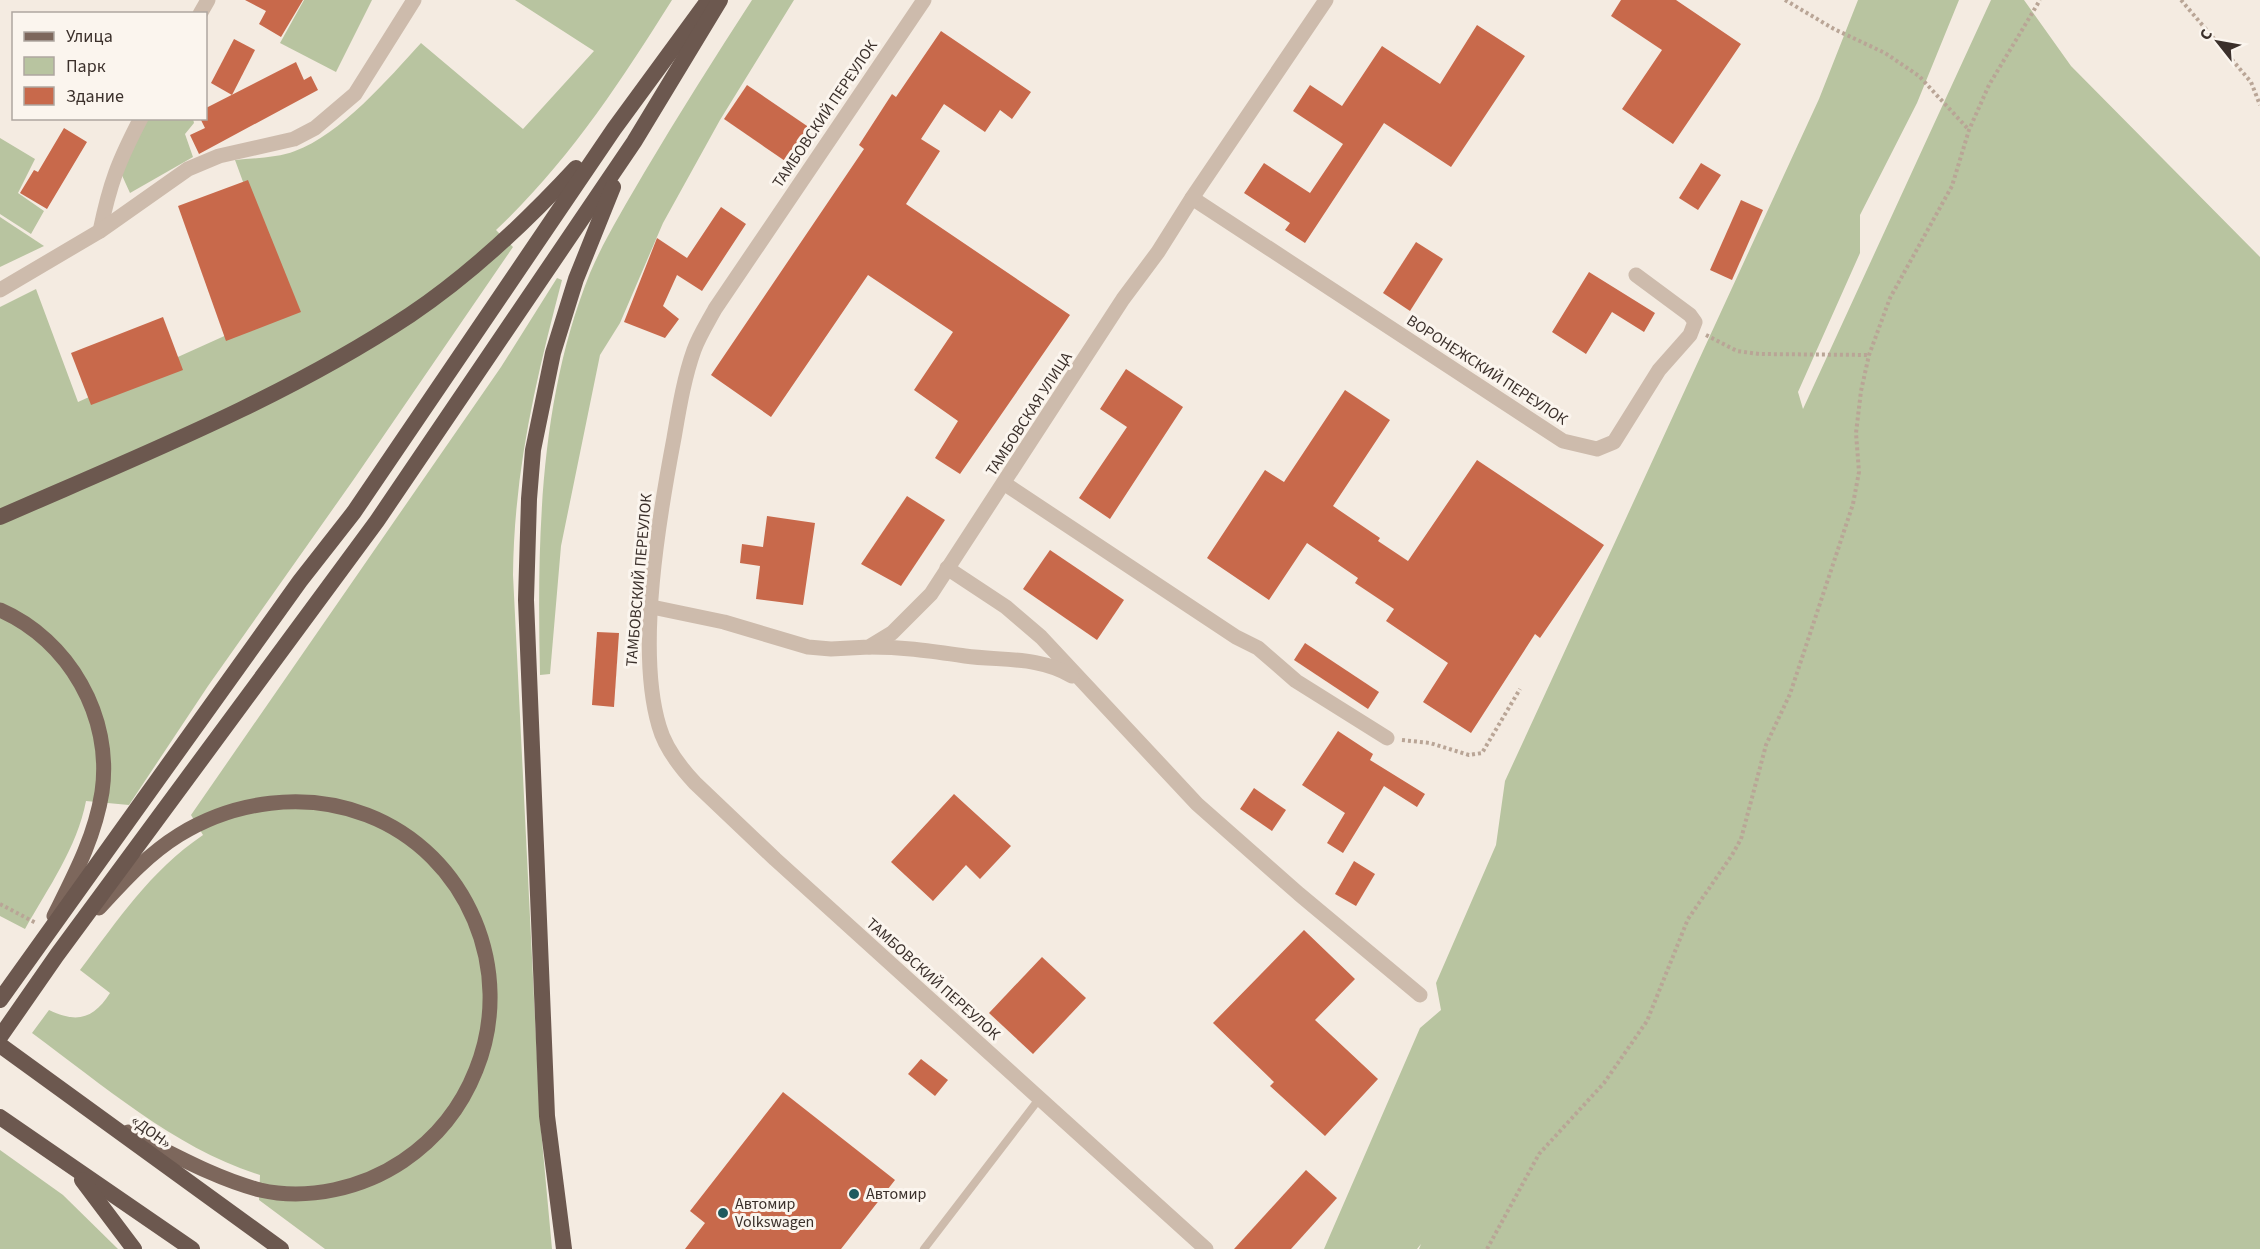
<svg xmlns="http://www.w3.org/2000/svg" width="2260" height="1249" font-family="'Source Sans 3',sans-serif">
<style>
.green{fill:#b8c4a0}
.building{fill:#c8694b}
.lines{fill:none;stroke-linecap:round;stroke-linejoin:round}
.path{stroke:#b9a596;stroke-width:4;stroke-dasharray:3 3;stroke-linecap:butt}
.service{stroke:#cdbbac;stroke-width:8}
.minor{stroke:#cdbbac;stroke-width:15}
.primary{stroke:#7d675c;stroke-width:15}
.trunk{stroke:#6c584f;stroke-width:16}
.poi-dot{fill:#1f5a5e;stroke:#fbf5ee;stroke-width:2}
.labels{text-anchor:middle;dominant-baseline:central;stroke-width:6;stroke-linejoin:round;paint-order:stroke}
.street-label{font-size:16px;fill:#3b302b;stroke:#fbf5ee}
.poi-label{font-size:16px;fill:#3b302b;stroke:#fbf5ee;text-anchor:start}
</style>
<rect width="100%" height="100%" fill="#f4ebe1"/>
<!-- green -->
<g class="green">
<polygon points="304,0 372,0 336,72 280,43"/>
<path d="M515,0h157c-53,84 -103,161 -176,230l17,17 -159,232 -146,207 -79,119 -43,-4c-9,47 -38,87 -61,128l-25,-13v-609l36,-18 42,113 211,-95 -54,-147c19,-2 42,-2 60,-9 45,-16 94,-73 126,-108l102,86 71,-78z"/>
<path d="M752,0h42l-74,120 -57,103 -43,100 -20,32 -39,191 -11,128 -10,1c-3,-134 -1,-276 50,-402 15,-35 35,-67 54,-100 35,-59 71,-116 108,-173z"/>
<polygon points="1858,0 1959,0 1917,103 1860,215 1860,253 1798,392 1803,409 1991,0 2024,0 2071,66 2260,257 2260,1249 1419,1249 1421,1244 1417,1249 1324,1249 1420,1028 1441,1010 1436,983 1496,845 1505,781 1819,99"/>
<polygon points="148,119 193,119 194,123 185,134 193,157 130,193 120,171"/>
<polygon points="0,138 35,159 18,193 44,211 31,234 0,214"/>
<polygon points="0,217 44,246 0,267"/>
<path d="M557,278l5,2c-26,99 -48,191 -49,295l27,544 12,130h-227l-66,-49 1,-25c-84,-26 -157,-90 -228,-142l17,-23c29,14 45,8 61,-17l-30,-23c38,-50 70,-99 123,-135l-12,-20 310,-448z"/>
<polygon points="0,1150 63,1195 118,1249 0,1249"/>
</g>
<!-- building -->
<g class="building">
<polygon points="245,0 303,0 281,37 259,24 266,11"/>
<polygon points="1621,0 1676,0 1741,44 1673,144 1622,109 1662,50 1611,16"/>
<polygon points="1477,25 1525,56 1451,167 1384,123 1305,243 1285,230 1290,223 1244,193 1264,163 1310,193 1343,144 1293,111 1310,85 1342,106 1382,46 1440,84"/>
<polygon points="941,31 1031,92 1012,119 1000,110 985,132 944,104 921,139 940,151 906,204 1070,315 960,474 935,458 958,421 914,390 953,332 868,275 771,417 711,375 864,149 859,145 892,94 896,97"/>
<polygon points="234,39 255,50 232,95 211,83"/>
<polygon points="296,62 304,80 311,76 318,90 199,154 190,135 205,128 200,118 206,118 206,108"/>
<polygon points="747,85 810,128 788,163 724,119"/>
<polygon points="64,128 87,142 47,209 20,193 34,170 38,172"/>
<polygon points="1701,163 1721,175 1698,210 1679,198"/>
<polygon points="248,180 301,312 226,341 178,206"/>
<polygon points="1741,200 1763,210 1732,280 1710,270"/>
<polygon points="721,207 746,224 702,291 677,275 663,306 679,319 665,338 624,322 657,238 687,258"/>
<polygon points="1416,242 1443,259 1410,311 1383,293"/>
<polygon points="1589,272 1655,313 1644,332 1612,312 1586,354 1552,332"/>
<polygon points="163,317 183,370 91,405 71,353"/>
<polygon points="1126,369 1183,407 1110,519 1079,498 1127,427 1100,409"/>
<polygon points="1345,390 1390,420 1333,506 1380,538 1378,541 1408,561 1477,460 1604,545 1540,638 1535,634 1471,733 1423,702 1448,663 1386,621 1394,609 1355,583 1358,578 1307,543 1269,600 1207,558 1265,470 1284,482"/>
<polygon points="907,496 945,520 901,586 861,564"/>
<polygon points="767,516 815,523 803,605 756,599 760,566 740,563 742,544 763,547"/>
<polygon points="1050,550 1124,600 1097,640 1023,589"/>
<polygon points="597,632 619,633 614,707 592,705"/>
<polygon points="1305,643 1379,692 1368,709 1294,660"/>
<polygon points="1338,731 1373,754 1370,760 1425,794 1417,807 1384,786 1343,853 1327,843 1345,813 1302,785"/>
<polygon points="1254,788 1286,810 1272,831 1240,809"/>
<polygon points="954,794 1011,846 980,879 966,865 933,901 891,862"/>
<polygon points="1354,861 1375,874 1356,906 1335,894"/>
<polygon points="1304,930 1355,979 1315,1020 1378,1079 1325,1136 1270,1086 1274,1082 1213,1023"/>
<polygon points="1042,957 1086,998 1033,1054 989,1013"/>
<polygon points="921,1059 948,1080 935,1096 908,1074"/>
<polygon points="783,1092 895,1180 841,1249 685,1249 705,1223 690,1211"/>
<polygon points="1306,1170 1337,1198 1291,1249 1234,1249"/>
</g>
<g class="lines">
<!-- path -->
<g class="path">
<polyline points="1785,0 1834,29 1885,53 1919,76 1969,130"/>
<polyline points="2181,0 2251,82 2260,105"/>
<polyline points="1706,335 1737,351 1759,354 1869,355"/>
<polyline points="1402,740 1430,743 1469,755 1482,753 1520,689"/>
<polyline points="0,904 36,923"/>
<polyline points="1487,1249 1539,1154 1604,1083 1647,1021 1688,919 1732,855 1741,839 1766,745 1790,694 1853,504 1859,472 1856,433 1861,391 1869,355 1890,298 1952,186 1969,130 1989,85 2040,0"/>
</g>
<!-- service -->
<polyline class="service" points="924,1249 1039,1099"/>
<!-- minor -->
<g class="minor">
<path d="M924,0l-209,309c-7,13 -16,27 -21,41 -10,28 -15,59 -20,88 -15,79 -38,211 -15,288 6,22 21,41 36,57l80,76 431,390"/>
<polyline points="200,14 208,0"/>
<polyline points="1192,198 1563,441 1597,449 1614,442 1659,370 1690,335 1695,322 1690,315 1636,275"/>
<path d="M100,231c10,-48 18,-69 41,-113"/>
<polyline points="0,290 100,231 188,169 219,156 294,139 315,128 355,94 414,0"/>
<polyline points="1005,484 1236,637 1258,648 1296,681 1387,738"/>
<polyline points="947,568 1006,607 1041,637 1197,804 1299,894 1420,995"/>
<polyline points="652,607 724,622 808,647 831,649 869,647 892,633 931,594 1123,299 1158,252 1192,198 1326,0"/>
<path d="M869,647c36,0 61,4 96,9 38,5 74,0 107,20"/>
</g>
<!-- primary -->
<g class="primary">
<path d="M0,610c69,30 113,107 102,182 -7,45 -28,84 -48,124"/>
<path d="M99,908c25,-27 48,-53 80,-73 55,-34 126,-44 188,-20 101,39 149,156 109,255 -15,38 -39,68 -73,91 -40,27 -95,40 -143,29 -46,-12 -89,-37 -132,-58"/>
</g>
<!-- trunk -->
<g class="trunk">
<path d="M0,517c139,-61 283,-118 410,-202 61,-41 116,-93 166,-147"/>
<polyline points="0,1000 300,581 354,512 614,129 707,2"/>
<polyline points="0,1037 57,955 377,521 634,142 720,0"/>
<polyline points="0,1045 281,1249"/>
<polyline points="0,1117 192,1249"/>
<polyline points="82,1180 134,1249"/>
<polyline points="564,1249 547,1116 526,600 529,499 533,450 553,353 576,279 613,187"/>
</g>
</g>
<!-- markers -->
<g class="poi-dot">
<circle cx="854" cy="1194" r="6"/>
<circle cx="723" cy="1213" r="6"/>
</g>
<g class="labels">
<!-- street labels -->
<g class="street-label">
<text transform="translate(825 114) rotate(-56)">ТАМБОВСКИЙ ПЕРЕУЛОК</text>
<text transform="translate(1487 370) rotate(33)">ВОРОНЕЖСКИЙ ПЕРЕУЛОК</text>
<text transform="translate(1029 414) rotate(-57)">ТАМБОВСКАЯ УЛИЦА</text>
<text transform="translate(639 580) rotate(-85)">ТАМБОВСКИЙ ПЕРЕУЛОК</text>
<text transform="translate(933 979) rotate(42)">ТАМБОВСКИЙ ПЕРЕУЛОК</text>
<text transform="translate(151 1132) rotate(36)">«ДОН»</text>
</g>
<!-- poi labels -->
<g class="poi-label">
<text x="866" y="1194">Автомир</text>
<text x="735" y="1204">Автомир<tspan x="735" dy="18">Volkswagen</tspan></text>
</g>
</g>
<!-- legend -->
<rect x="12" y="12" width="195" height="108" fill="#fbf5ee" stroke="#aea6a0" stroke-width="1.5"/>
<rect x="24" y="32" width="30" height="9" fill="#7d675c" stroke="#aea6a0" stroke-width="1.5"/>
<text x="66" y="42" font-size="18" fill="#3b302b">Улица</text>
<rect x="24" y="57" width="30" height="18" fill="#b8c4a0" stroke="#aea6a0" stroke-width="1.5"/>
<text x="66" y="72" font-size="18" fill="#3b302b">Парк</text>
<rect x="24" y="87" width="30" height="18" fill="#c8694b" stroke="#aea6a0" stroke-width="1.5"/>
<text x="66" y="102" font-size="18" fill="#3b302b">Здание</text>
<!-- north arrow -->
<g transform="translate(2218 42) rotate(301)" stroke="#fbf5ee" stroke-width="4.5" paint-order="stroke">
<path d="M0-4.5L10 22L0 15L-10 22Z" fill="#3b302b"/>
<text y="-9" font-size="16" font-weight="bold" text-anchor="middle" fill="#3b302b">С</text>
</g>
</svg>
